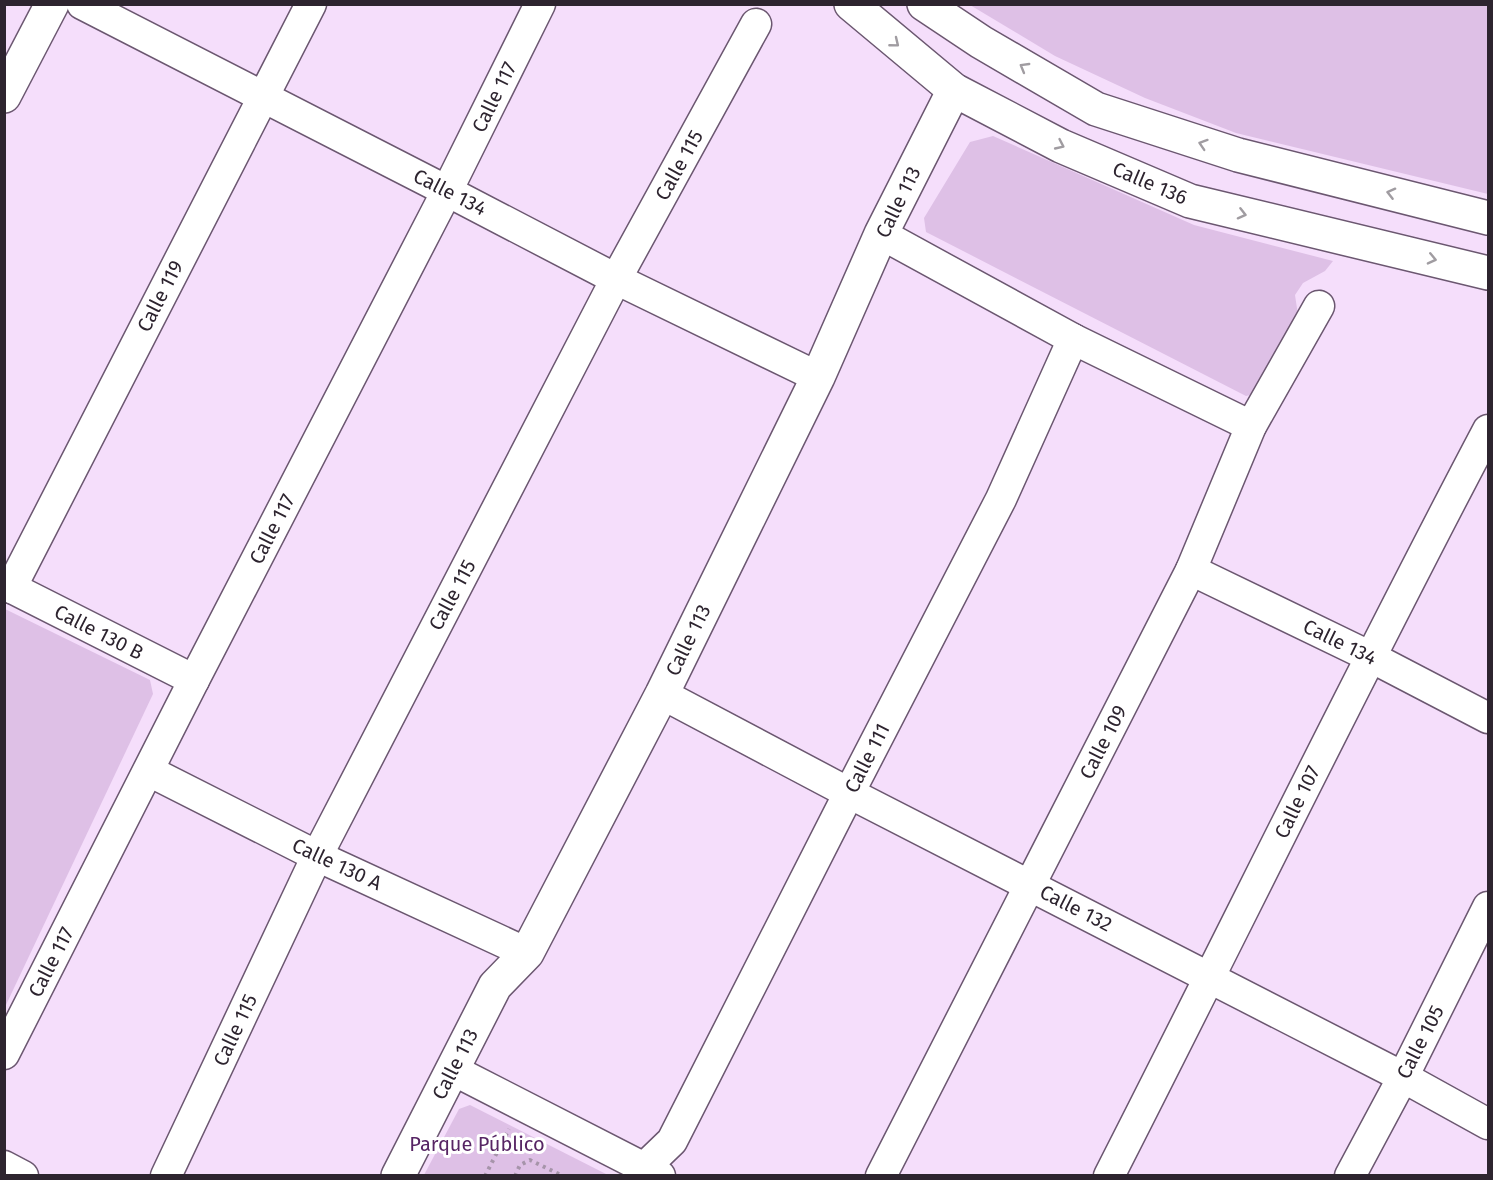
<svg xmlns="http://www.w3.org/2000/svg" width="1493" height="1180" font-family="'Fira Sans',sans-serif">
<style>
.green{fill:#dec0e6}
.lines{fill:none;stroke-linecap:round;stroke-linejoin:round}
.minor-casing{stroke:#6b5770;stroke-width:33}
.tertiary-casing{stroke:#6b5770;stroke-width:36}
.secondary-casing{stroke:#6b5770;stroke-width:36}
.path{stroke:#a694aa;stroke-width:4;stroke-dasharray:3 4.5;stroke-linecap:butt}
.minor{stroke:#fff;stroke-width:30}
.tertiary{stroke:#fff;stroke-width:33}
.secondary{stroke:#fff;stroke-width:33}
.oneway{stroke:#a09ca1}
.labels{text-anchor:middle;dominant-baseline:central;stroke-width:6;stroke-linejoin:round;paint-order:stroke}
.street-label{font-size:20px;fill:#2d242f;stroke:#fff}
.park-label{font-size:20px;fill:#572564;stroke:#fff}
</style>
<rect width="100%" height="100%" fill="#f5defb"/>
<!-- green -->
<g class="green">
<polygon points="970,5 1488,5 1488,194 1236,133 1145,98 1055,56"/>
<polygon points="993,136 1194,225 1333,261 1325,271 1303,283 1295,295 1298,315 1260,393 1246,396 926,232 924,218 970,142"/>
<polygon points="5,609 150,680 153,694 5,1007"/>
<polygon points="470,1105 608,1175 424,1175 459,1109"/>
</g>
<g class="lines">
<defs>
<g id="minor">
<polyline points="82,4 447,191 616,279 818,377"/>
<polyline points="881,234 1073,339 1251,426"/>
<polyline points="1191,570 1369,656 1488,718"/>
<polyline points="4,584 194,680"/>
<polyline points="11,588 311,4"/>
<polyline points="662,694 849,793 1403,1077 1488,1124"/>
<polyline points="149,771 317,856 527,953"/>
<polyline points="4,1054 194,680 447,191 540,4"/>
<polyline points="453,1070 660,1176"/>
<polyline points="4,1166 23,1176"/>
<polyline points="645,1167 672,1141 849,793 1001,499 1073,339"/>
<polyline points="166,1176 317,856 616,279 756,24"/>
<polyline points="881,1176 1191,570 1251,426 1319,306"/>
<path d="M1109,1176c127,-249 249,-500 379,-746"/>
<polyline points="1350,1176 1403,1077 1488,907"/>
</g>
<g id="tertiary">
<polyline points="4,96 52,4"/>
<polyline points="398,1176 495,986 527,953 662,694 818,377 881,234 954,90"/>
</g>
<g id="secondary">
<polyline points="851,4 954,90 1061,146 1190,201 1488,273"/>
<polyline points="924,4 981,42 1096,109 1238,155 1488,218"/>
</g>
</defs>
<!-- minor casing -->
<use href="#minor" class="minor-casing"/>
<!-- tertiary casing -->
<use href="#tertiary" class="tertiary-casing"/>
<!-- secondary casing -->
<use href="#secondary" class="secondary-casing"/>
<!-- path -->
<g class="path">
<polyline points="485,1176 509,1129"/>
<polyline points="515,1176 520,1165 530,1160 563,1176"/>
</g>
<!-- minor -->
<use href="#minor" class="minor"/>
<!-- tertiary -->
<use href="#tertiary" class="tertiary"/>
<!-- secondary -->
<use href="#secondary" class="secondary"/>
</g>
<!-- one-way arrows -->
<defs><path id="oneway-chevron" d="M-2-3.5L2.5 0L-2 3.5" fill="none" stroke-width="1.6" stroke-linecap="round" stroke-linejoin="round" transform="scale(1.5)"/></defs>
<g class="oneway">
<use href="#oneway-chevron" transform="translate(895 43) rotate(39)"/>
<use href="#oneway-chevron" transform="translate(1024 67) rotate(-150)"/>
<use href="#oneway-chevron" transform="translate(1203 144) rotate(-162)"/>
<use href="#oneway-chevron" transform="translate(1060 145) rotate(25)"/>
<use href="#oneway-chevron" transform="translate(1391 193) rotate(-166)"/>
<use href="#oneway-chevron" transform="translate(1242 214) rotate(14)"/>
<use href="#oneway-chevron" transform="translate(1432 259) rotate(13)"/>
</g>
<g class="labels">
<!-- street labels -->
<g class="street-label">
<text transform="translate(494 97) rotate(-64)">Calle 117</text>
<text transform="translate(679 165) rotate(-61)">Calle 115</text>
<text transform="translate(1150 183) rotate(23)">Calle 136</text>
<text transform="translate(450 192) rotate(27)">Calle 134</text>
<text transform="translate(898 202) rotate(-64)">Calle 113</text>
<text transform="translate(160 296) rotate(-63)">Calle 119</text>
<text transform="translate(272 529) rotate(-63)">Calle 117</text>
<text transform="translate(452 595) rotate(-62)">Calle 115</text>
<text transform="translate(99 632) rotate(27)">Calle 130 B</text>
<text transform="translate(688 640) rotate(-64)">Calle 113</text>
<text transform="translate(1340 642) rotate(26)">Calle 134</text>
<text transform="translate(1103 742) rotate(-63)">Calle 109</text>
<text transform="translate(867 758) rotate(-63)">Calle 111</text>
<text transform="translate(1297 802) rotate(-64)">Calle 107</text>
<text transform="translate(337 864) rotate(25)">Calle 130 A</text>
<text transform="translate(1076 908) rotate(27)">Calle 132</text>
<text transform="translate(51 962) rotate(-63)">Calle 117</text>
<text transform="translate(235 1030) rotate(-65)">Calle 115</text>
<text transform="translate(1420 1042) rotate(-63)">Calle 105</text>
<text transform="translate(455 1064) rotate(-63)">Calle 113</text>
</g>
<!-- park labels -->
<g class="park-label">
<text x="477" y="1144">Parque Público</text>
</g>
</g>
<!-- border -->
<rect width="1493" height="1180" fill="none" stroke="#2d242f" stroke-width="12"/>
</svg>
